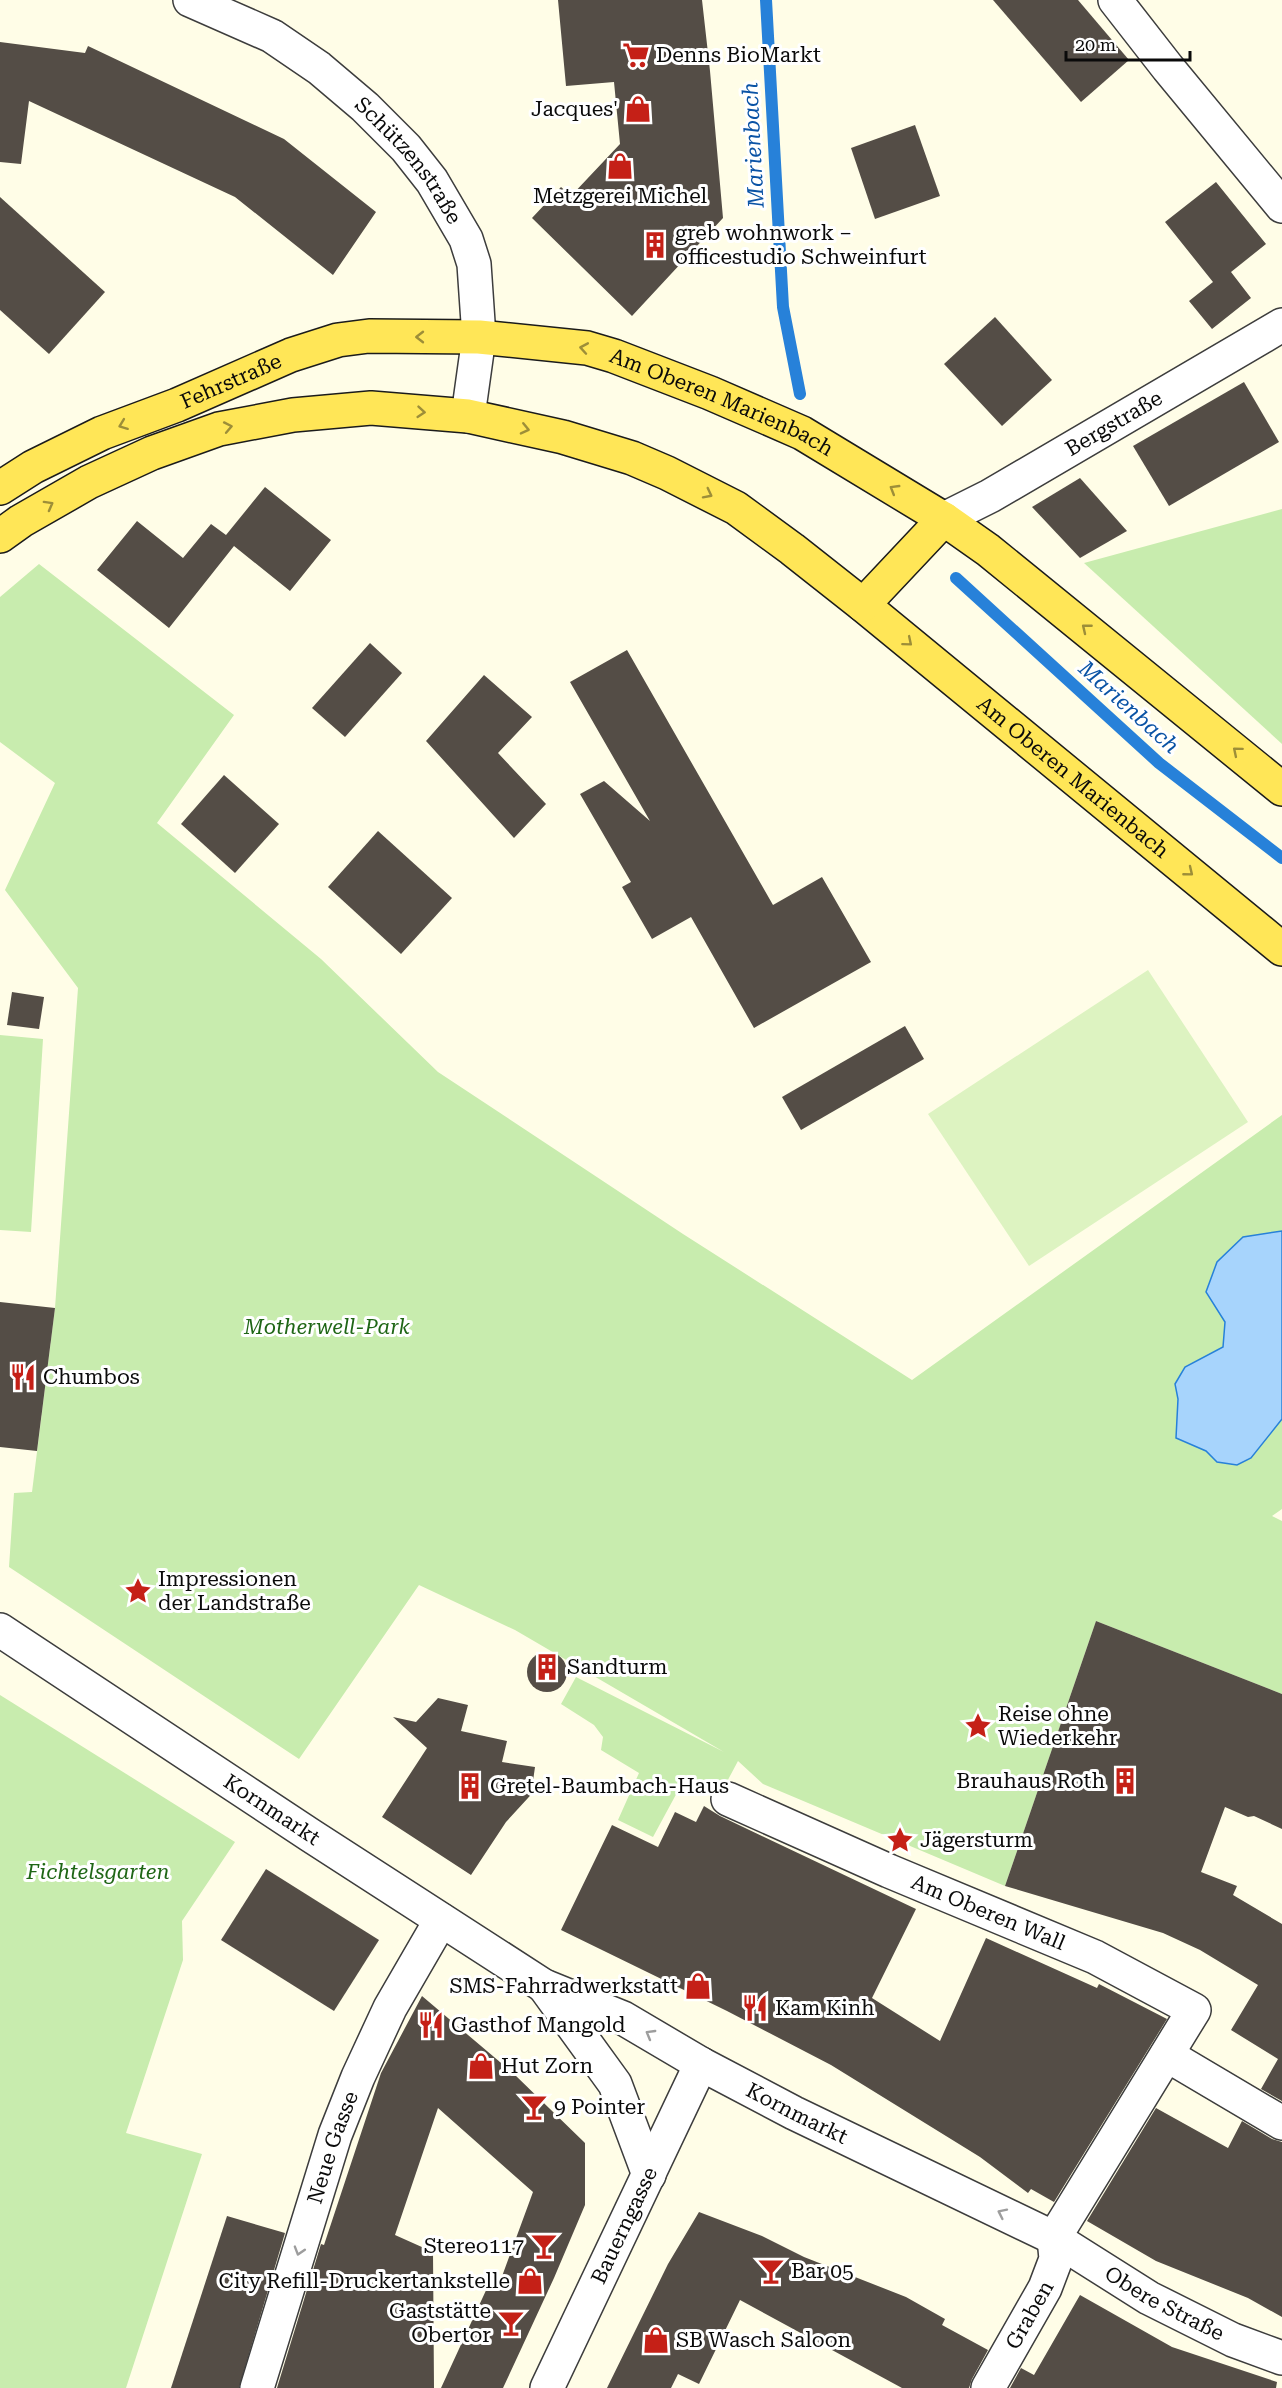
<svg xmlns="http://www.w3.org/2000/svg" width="1282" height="2388" font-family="'Roboto Serif',serif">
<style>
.green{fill:#c8ecae}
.pitch{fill:#ddf3c1}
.water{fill:#a7d4fc;stroke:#2781d9;stroke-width:1.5}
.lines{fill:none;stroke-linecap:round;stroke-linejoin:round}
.stream{stroke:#2781d9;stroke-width:12}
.building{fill:#544d46}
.minor-casing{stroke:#3d3d3d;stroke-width:36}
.major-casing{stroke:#1b1b1b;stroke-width:36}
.minor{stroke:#fff;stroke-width:33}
.major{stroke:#ffe657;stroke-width:33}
.oneway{stroke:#9d8e38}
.oneway2{stroke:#9d9d9d}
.labels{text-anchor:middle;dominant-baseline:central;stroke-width:6;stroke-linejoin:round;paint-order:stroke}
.poi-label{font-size:21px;fill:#0a0a0a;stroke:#fff;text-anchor:start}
.street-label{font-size:21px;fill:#0a0a0a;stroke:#fff}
.park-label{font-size:21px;font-style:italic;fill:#1f6616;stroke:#fff}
.water-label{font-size:22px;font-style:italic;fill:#0a53a5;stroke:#fff}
</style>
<rect width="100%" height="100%" fill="#fffde7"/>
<!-- green -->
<g class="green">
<polygon points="1282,509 1282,744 1084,563"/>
<polygon points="39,564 234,715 157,823 321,959 438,1072 683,1234 912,1380 1282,1115 1282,1509 1272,1516 1282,1521 1282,1694 1096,1621 1005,1886 763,1784 738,1761 722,1791 686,1776 653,1837 618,1820 639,1773 601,1750 603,1737 594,1725 561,1704 576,1677 724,1752 515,1630 419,1585 299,1759 9,1567 14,1493 32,1492 55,1308 78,988 5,890 55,783 0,742 0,597"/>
<polygon points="0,1035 43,1039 31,1232 0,1230"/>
<polygon points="0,1695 235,1842 182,1921 183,1960 126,2133 202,2154 126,2388 0,2388"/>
</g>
<!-- pitch -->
<polygon class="pitch" points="1148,970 1248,1122 1029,1266 928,1114"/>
<!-- water -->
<polygon class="water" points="1282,1231 1282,1419 1251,1458 1237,1465 1217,1462 1206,1451 1176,1438 1178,1399 1175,1384 1185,1367 1223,1347 1225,1322 1206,1292 1217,1262 1243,1237"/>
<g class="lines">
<!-- stream -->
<g class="stream">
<polyline points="766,0 783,307 800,394"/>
<polyline points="956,578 1159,763 1282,858"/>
</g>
</g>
<!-- building -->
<g class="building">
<polygon points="558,0 702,0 710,71 723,218 632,316 532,218 561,187 571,196 620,144 614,82 566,86"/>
<polygon points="993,0 1078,0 1129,60 1081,102"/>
<polygon points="0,42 85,53 88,46 284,139 376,212 333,275 235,197 29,101 21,164 0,162"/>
<polygon points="915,125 940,196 875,219 851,148"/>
<polygon points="1216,182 1266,244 1231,272 1251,298 1212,329 1189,301 1213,282 1165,222"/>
<polygon points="0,197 105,292 49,354 0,310"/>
<polygon points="995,317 1052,380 1002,426 944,364"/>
<polygon points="1244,382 1279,442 1169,506 1133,446"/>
<polygon points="1080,478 1127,531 1080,558 1032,507"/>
<polygon points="265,487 331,540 290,591 234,546 169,628 97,570 137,521 183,558 211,524 226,535"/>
<polygon points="370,643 402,673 345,737 312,708"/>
<polygon points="627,650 773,905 822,877 871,962 754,1028 691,917 652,939 622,887 631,882 580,794 604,781 650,821 570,682"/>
<polygon points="484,675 532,717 498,753 546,804 514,838 426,741"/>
<polygon points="224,775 279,824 235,873 181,824"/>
<polygon points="378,831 452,898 401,954 328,887"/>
<polygon points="12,992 44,997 39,1029 7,1025"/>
<polygon points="905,1026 924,1059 801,1130 782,1097"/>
<polygon points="0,1302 55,1308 37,1451 0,1447"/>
<polygon points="1096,1621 1282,1694 1282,1829 1254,1816 1248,1817 1225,1807 1201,1872 1237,1886 1233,1895 1282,1924 1282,2101 1261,2089 1278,2059 1231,2030 1258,1985 1200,1950 1163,1933 1005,1886"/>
<circle cx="547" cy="1672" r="20"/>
<polygon points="438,1698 468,1705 461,1731 507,1741 502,1762 535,1767 533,1781 539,1786 506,1822 471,1875 382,1817 427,1748 393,1717 416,1722"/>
<polygon points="704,1806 720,1816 916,1909 872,1998 940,2041 986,1938 1097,1988 1099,1984 1167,2019 1054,2202 1031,2189 1028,2193 980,2157 831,2065 727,2011 561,1930 612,1825 658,1847 675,1812 696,1822"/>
<polygon points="266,1869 379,1940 334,2011 221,1940"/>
<polygon points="422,1996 514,2074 585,2143 585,2205 554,2278 503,2388 441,2388 488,2286 497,2290 533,2192 438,2108 395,2235 433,2252 434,2388 277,2388 321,2244 324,2245 381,2073"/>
<polygon points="1156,2108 1228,2148 1242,2121 1272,2139 1282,2142 1282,2317 1248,2298 1156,2261 1087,2221"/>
<polygon points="699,2212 762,2236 804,2257 906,2297 945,2319 942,2325 988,2350 972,2379 969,2388 902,2388 740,2300 699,2384 678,2374 671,2388 607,2388 668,2264"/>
<polygon points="227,2216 285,2233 239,2388 171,2388"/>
<polygon points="1080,2295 1172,2347 1277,2382 1276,2388 1010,2388 1021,2368 1034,2375"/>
</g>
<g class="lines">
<defs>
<g id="minor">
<path id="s1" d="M190,0l82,36 47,32 46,39 41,41 26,33 34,58 8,25 5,73 -11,79"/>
<polyline points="1115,0 1168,68 1282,206"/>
<path id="s2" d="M944,519l46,-23 292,-171"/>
<path id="s3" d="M0,1630l310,205 234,151 79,32 78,46 93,49 260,125 95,60 84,42 49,18"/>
<path id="s4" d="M728,1799l161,72 206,86 99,53 -140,228"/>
<polyline points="544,1986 615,2084 649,2175"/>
<polyline points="1167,2055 1282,2123"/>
<path id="s5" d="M257,2388l78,-253 23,-58 32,-69 51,-88"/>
<path id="s6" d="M547,2388l154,-324"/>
<path id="s7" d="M988,2388l57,-100 11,-29 -2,-21"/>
</g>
<g id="major">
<path id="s8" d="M0,488l33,-21 69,-34 75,-28 114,-50 47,-15 31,-4 110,1 108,11 27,8 96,37 92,40 142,86 44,31 294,239"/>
<path id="s9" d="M0,536l21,-15 68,-39 63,-29 67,-24 74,-14 78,-7 97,8 95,21 69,21 35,15 69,35 56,41 71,56 419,344"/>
<polyline points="863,605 944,519"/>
</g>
</defs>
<!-- minor casing -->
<use href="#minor" class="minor-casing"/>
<!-- major casing -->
<use href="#major" class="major-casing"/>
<!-- minor -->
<use href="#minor" class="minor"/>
<!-- major -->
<use href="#major" class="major"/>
</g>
<!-- one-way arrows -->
<defs><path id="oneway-chevron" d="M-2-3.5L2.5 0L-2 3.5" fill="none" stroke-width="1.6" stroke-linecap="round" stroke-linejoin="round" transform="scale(1.5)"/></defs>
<g class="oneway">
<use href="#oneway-chevron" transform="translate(420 337) rotate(-180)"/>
<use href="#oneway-chevron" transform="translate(584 348) rotate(-170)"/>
<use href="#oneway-chevron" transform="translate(421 412) rotate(5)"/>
<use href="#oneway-chevron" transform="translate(123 425) rotate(159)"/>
<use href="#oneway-chevron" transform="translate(228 427) rotate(-11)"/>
<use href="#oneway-chevron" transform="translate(525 429) rotate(13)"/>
<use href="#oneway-chevron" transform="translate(894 489) rotate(-149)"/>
<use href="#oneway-chevron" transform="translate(708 494) rotate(27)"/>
<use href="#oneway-chevron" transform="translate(49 505) rotate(-29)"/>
<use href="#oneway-chevron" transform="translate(1086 628) rotate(-141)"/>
<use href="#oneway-chevron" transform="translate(908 642) rotate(40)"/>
<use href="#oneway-chevron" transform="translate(1237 751) rotate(-140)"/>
<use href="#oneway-chevron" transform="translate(1189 872) rotate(39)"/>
</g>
<g class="oneway2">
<use href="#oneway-chevron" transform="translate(650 2034) rotate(-150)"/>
<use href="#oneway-chevron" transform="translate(1002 2213) rotate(-154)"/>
<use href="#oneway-chevron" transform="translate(299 2251) rotate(107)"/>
</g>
<!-- icons -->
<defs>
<symbol id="supermarket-bare" viewBox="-9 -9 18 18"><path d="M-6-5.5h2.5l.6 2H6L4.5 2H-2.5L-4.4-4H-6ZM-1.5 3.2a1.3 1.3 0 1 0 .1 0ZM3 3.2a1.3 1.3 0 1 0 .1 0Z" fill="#c52017" stroke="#fff" stroke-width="2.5" paint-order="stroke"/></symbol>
<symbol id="shop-bare" viewBox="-9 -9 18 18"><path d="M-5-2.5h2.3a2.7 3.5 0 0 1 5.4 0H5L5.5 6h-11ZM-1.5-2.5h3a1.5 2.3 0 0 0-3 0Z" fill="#c52017" stroke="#fff" stroke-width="2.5" paint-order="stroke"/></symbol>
<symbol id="building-bare" viewBox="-9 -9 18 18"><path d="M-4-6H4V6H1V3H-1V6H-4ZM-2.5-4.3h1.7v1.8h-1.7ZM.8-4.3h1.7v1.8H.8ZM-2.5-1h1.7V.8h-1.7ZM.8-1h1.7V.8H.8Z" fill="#c52017" stroke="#fff" stroke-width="2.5" paint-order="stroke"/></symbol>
<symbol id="restaurant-bare" viewBox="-9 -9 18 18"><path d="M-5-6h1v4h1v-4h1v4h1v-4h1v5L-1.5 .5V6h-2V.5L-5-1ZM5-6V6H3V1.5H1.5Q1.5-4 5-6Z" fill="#c52017" stroke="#fff" stroke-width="2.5" paint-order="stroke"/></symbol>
<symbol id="sight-bare" viewBox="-9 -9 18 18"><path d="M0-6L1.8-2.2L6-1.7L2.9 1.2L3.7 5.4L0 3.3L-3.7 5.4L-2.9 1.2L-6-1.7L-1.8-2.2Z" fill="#c52017" stroke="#fff" stroke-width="2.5" paint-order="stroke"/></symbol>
<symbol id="bar-bare" viewBox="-9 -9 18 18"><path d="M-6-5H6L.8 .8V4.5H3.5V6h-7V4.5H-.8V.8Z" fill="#c52017" stroke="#fff" stroke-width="2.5" paint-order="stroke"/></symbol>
</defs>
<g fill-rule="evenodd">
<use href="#supermarket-bare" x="617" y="36" width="38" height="38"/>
<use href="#shop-bare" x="619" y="90" width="38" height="38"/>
<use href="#shop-bare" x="601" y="147" width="38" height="38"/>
<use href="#building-bare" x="636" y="226" width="38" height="38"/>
<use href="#restaurant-bare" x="4" y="1358" width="38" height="38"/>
<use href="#sight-bare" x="119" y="1572" width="38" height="38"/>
<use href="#building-bare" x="528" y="1648" width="38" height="38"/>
<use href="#sight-bare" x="959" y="1707" width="38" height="38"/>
<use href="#building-bare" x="1106" y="1762" width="38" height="38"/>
<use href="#building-bare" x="451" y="1767" width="38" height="38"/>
<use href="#sight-bare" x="881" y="1821" width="38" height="38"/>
<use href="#shop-bare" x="679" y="1967" width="38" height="38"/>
<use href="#restaurant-bare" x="736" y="1989" width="38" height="38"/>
<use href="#restaurant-bare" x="412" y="2006" width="38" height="38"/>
<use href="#shop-bare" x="462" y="2047" width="38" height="38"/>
<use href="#bar-bare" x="515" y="2088" width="38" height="38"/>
<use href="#bar-bare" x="525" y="2227" width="38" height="38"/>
<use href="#bar-bare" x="752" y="2252" width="38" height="38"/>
<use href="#shop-bare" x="511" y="2262" width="38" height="38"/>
<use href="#bar-bare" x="492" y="2304" width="38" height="38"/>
<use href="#shop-bare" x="637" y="2321" width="38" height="38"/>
</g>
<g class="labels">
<!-- poi labels -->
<g class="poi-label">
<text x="656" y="55">Denns BioMarkt</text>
<text x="618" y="109" text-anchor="end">Jacques'</text>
<text x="620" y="196" text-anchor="middle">Metzgerei Michel</text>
<text x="675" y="233">greb wohnwork –<tspan x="675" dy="24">officestudio Schweinfurt</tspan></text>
<text x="43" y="1377">Chumbos</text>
<text x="158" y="1579">Impressionen<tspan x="158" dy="24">der Landstraße</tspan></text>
<text x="567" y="1667">Sandturm</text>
<text x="998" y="1714">Reise ohne<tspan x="998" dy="24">Wiederkehr</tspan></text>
<text x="1105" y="1781" text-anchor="end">Brauhaus Roth</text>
<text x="490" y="1786">Gretel-Baumbach-Haus</text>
<text x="920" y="1840">Jägersturm</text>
<text x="678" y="1986" text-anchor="end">SMS-Fahrradwerkstatt</text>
<text x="775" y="2008">Kam Kinh</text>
<text x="451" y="2025">Gasthof Mangold</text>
<text x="501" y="2066">Hut Zorn</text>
<text x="554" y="2107">9 Pointer</text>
<text x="524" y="2246" text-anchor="end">Stereo117</text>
<text x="791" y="2271">Bar 05</text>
<text x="510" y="2281" text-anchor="end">City Refill-Druckertankstelle</text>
<text x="491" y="2311" text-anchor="end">Gaststätte<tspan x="491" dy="24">Obertor</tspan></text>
<text x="676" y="2340">SB Wasch Saloon</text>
</g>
<!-- street labels -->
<g class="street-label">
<text stroke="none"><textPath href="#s1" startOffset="276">Schützenstraße</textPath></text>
<text stroke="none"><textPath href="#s8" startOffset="255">Fehrstraße</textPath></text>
<text stroke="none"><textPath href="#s8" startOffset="765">Am Oberen Marienbach</textPath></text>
<text stroke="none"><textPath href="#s2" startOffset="195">Bergstraße</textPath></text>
<text stroke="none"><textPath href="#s9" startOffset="1212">Am Oberen Marienbach</textPath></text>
<text stroke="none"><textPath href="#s3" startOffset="326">Kornmarkt</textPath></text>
<text stroke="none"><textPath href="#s4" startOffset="284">Am Oberen Wall</textPath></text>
<text stroke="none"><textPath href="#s3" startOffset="934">Kornmarkt</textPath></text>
<text stroke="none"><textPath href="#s5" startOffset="252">Neue Gasse</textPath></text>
<text stroke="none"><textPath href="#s6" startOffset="180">Bauerngasse</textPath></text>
<text stroke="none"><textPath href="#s3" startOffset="1348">Obere Straße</textPath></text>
<text stroke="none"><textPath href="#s7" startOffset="84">Graben</textPath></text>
</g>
<!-- park labels -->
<g class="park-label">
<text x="327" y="1327">Motherwell-Park</text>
<text x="98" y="1872">Fichtelsgarten</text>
</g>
<!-- water labels -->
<g class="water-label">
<text transform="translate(753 145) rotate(-93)">Marienbach</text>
<text transform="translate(1129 707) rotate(42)">Marienbach</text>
</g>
</g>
<!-- scale -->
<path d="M1066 51v9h124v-9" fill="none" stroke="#0a0a0a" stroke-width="3"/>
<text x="1075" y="51" font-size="18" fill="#0a0a0a" stroke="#ffffff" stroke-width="4.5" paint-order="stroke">20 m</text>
</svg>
